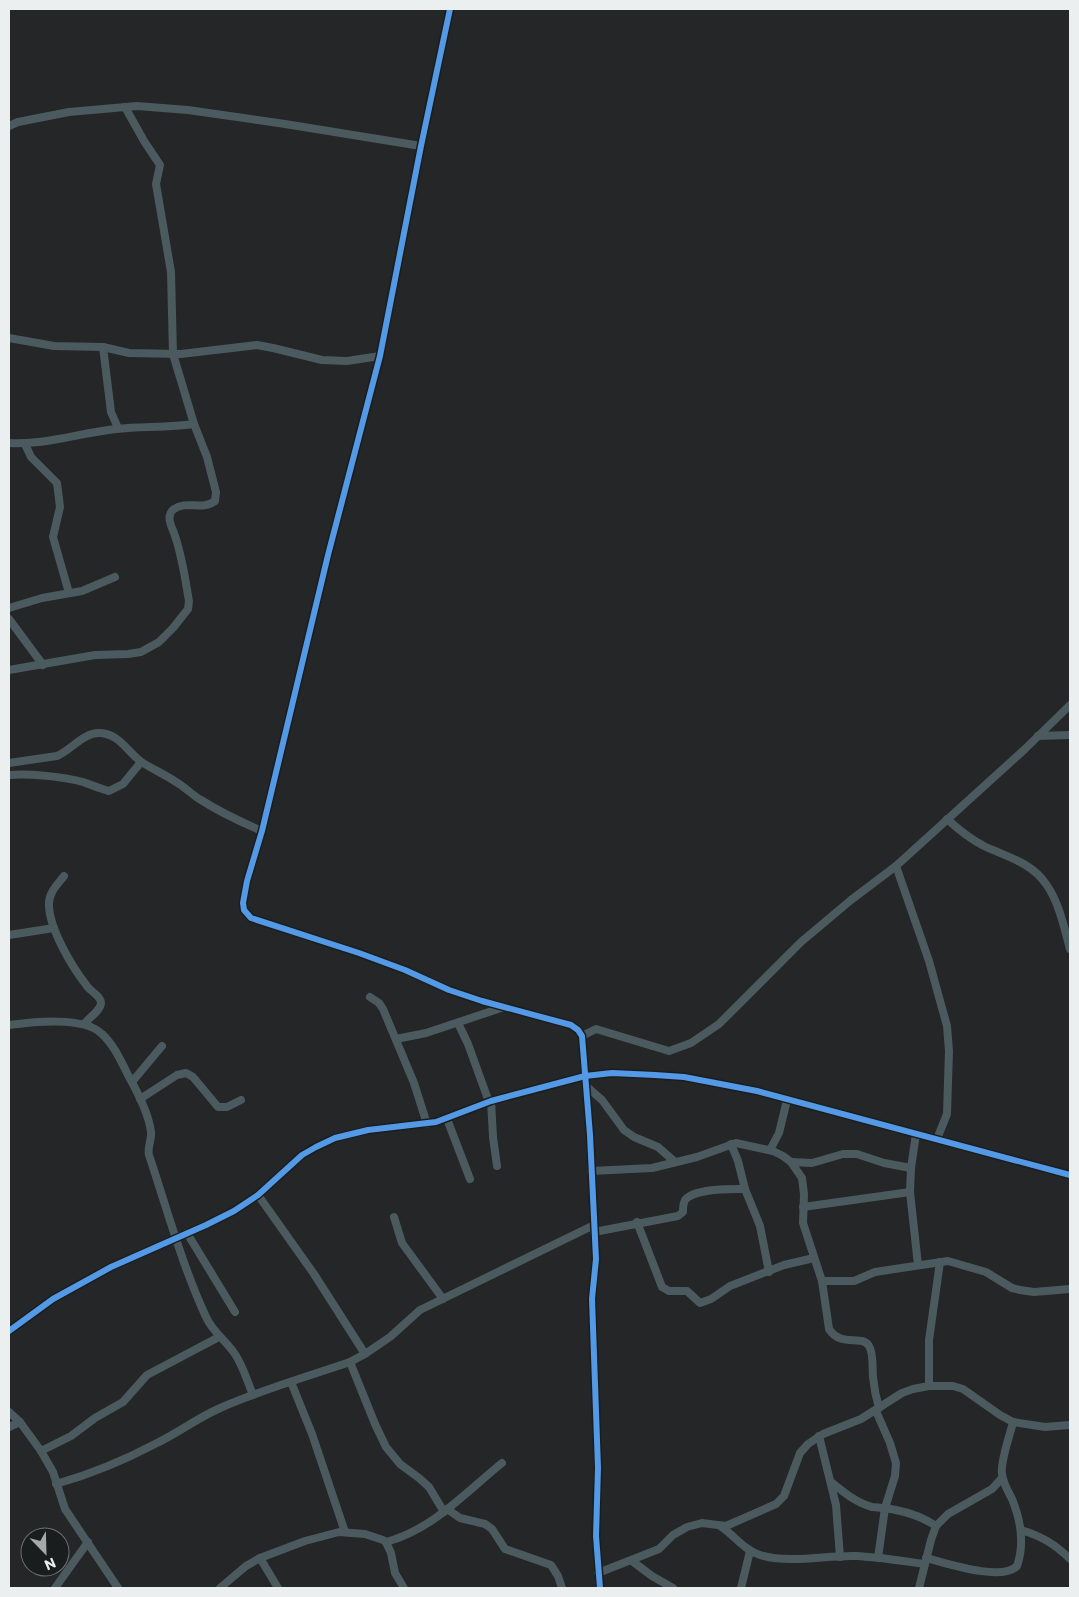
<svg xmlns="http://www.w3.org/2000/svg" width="1079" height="1597" font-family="Commissioner,sans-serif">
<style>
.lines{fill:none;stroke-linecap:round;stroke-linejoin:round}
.minor{stroke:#4b5a5e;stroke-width:8}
.cycleway-casing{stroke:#1a1d1e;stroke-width:9}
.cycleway{stroke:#5399e6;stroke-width:6}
</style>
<rect width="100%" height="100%" fill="#242627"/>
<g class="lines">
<!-- minor -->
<g class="minor">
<polyline points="450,9 421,146 380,356 328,555 262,831 247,881 243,903 244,910 251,918 359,953 405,970 449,990 482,1001 571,1025 578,1030 582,1036 590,1135 596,1259 592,1299 598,1468 596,1536 600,1588"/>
<polyline points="9,126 18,122 69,112 137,106 188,110 285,124 421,146"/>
<polyline points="9,338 54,346 103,347 129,353 181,354 257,345 273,348 322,360 347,361 380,356"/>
<polyline points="103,347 111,412 118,428"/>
<path d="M9,443c38,2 70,-10 107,-14 26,-3 51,-1 78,-5"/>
<polyline points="25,444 31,457 57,483 60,507 53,537 69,593"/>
<polyline points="9,608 42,598 82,591 115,577"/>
<polyline points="9,619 43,665"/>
<path d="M9,670l86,-15 33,-1 13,-2 18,-10 14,-14 15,-19 1,-8c-4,-23 -7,-46 -15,-68 -2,-5 -6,-13 -4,-18 0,-3 3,-5 4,-6 13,-9 28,2 41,-8l1,-9 -9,-35 -13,-33 -21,-70 -2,-82 -15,-88 4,-19 -16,-24 -19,-34"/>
<polyline points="1038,736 1070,735"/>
<path d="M9,763l48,-7c14,-6 27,-24 43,-23 20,1 28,20 43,30 11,7 23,12 33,19 9,5 16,13 25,18 19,12 40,22 61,31"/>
<path d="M9,775c18,-2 57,2 74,7 9,3 17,7 26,9l14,-7 18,-22"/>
<path d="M947,819c12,11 23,20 37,27 23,11 47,16 62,38 13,18 18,43 24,65"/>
<polyline points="896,866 929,961 947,1026 949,1051 947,1114 937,1139"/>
<path d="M64,876c-6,8 -15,16 -15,27 -1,24 23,64 38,83 4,6 14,10 14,17 0,7 -13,16 -17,21"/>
<polyline points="9,935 54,928"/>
<polyline points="370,997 379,1003 383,1009 414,1083 427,1124"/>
<polyline points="458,1023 468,1044 489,1102"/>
<path d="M9,1025c24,-3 75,-9 93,9 12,11 19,27 26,41 9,16 21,40 23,57 1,8 -4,15 -2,23 18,54 33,110 57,162 7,15 17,21 26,33 10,12 15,31 21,45"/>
<polyline points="582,1036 596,1029 669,1051 691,1043 719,1024 801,942 851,900 896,866 1025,749 1070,705"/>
<polyline points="396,1039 426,1033 504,1007"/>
<polyline points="132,1082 162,1046"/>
<polyline points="586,1086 602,1100 624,1130 634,1137 658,1147 675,1162"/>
<polyline points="140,1099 177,1075 186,1073 193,1077 218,1107 227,1107 241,1100"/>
<polyline points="491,1101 493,1137 497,1166"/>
<polyline points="447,1119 470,1179"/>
<polyline points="916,1134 911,1168 910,1192 918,1265"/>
<polyline points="731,1144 738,1161 745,1189 760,1226 769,1272"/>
<polyline points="770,1150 779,1133 787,1100"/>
<polyline points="791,1162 812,1163 843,1154 857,1154 884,1163 911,1168"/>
<path d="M591,1171l61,-3 45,-11 39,-14 37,8 10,5 8,6 11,16 2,16 -1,29 19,58 7,48c12,19 33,5 40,17 5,8 3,22 4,31 1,11 3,21 6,31"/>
<polyline points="258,1195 314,1274 365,1354"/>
<polyline points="803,1207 910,1192"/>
<polyline points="394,1217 402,1243 443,1299"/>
<polyline points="637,1222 662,1287 669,1291 687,1291 700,1303 711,1299 730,1286 784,1265 814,1258"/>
<path d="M594,1232l84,-16 5,-4c0,-4 0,-8 2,-12 10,-12 46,-11 60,-11"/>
<polyline points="187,1233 235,1312"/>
<polyline points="822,1281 854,1281 875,1272 948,1261 986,1272 1012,1288 1020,1290 1034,1292 1070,1289"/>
<polyline points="9,1331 53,1299 111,1267 206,1225 234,1211 258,1195 302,1155 316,1147 335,1138 368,1130 436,1122 491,1101 585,1076 612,1073 655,1075 684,1077 757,1091 1070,1175"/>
<polyline points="350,1362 375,1424 386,1447 400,1464 419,1478 429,1487 444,1512"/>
<polyline points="291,1382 312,1434 345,1532"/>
<polyline points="929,1386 929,1340 940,1262"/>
<polyline points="876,1411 890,1443 896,1463 895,1476 885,1508 878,1558"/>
<polyline points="9,1412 20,1422 41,1451 53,1472 65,1509 118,1588"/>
<polyline points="9,1427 20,1422"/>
<polyline points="819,1436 836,1505 840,1557"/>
<polyline points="41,1451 71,1436 95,1418 123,1402 147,1375 219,1337"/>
<path d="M831,1482c13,10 25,21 41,25 8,1 16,1 24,3 15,3 28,8 40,16"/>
<path d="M56,1484c35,-10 67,-23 99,-40 21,-10 41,-25 63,-35 42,-19 88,-32 132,-47l15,-8 25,-17 30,-27 174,-85"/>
<polyline points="447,1509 460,1518 485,1524 492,1529 505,1549 551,1565 558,1576 562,1588"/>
<path d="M720,1526c14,9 24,24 40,29 31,9 65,0 96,1 23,1 46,5 69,8"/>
<path d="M1021,1530c20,6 34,14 49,29"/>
<path d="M386,1542c46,-12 80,-50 116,-79"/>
<polyline points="260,1558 278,1588"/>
<path d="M926,1558c20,5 76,24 91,8 8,-23 4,-45 -5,-67 -4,-8 -9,-16 -10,-25 -2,-12 8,-39 11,-52"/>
<polyline points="632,1561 652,1576 673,1588"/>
<polyline points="598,1573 659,1549 673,1535 687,1527 702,1523 726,1526 776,1504 784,1496 800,1453 808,1444 823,1434 861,1419 902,1393 913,1389 929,1386 953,1386 963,1389 1000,1415 1013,1422 1045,1427 1070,1425"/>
<polyline points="55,1588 88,1542"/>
<polyline points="220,1588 246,1566 260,1558 305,1541 339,1532 365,1534 383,1540 386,1542 391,1553 395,1573 404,1588"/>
<polyline points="741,1588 750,1551"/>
<polyline points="919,1588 931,1540 936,1526 948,1514 992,1489 1002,1478"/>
</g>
<defs>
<g id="cycleway">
<polyline points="450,9 421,146 380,356 328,555 262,831 247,881 243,903 244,910 251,918 359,953 405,970 449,990 482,1001 571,1025 578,1030 582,1036 590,1135 596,1259 592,1299 598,1468 596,1536 600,1588"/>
<polyline points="9,1331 53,1299 111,1267 206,1225 234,1211 258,1195 302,1155 316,1147 335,1138 368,1130 436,1122 491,1101 585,1076 612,1073 655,1075 684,1077 757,1091 1070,1175"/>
</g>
</defs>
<!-- cycleway casing -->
<use href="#cycleway" class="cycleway-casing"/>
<!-- cycleway -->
<use href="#cycleway" class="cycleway"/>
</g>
<!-- border -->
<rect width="1079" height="1597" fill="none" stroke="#ecefef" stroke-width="20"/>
<!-- north arrow -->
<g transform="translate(45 1552) rotate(157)"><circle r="24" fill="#1a1d1e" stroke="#6e7172"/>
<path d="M0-4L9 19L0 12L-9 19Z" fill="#a6a9a9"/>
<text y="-8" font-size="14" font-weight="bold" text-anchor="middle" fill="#ecefef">N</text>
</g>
</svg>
